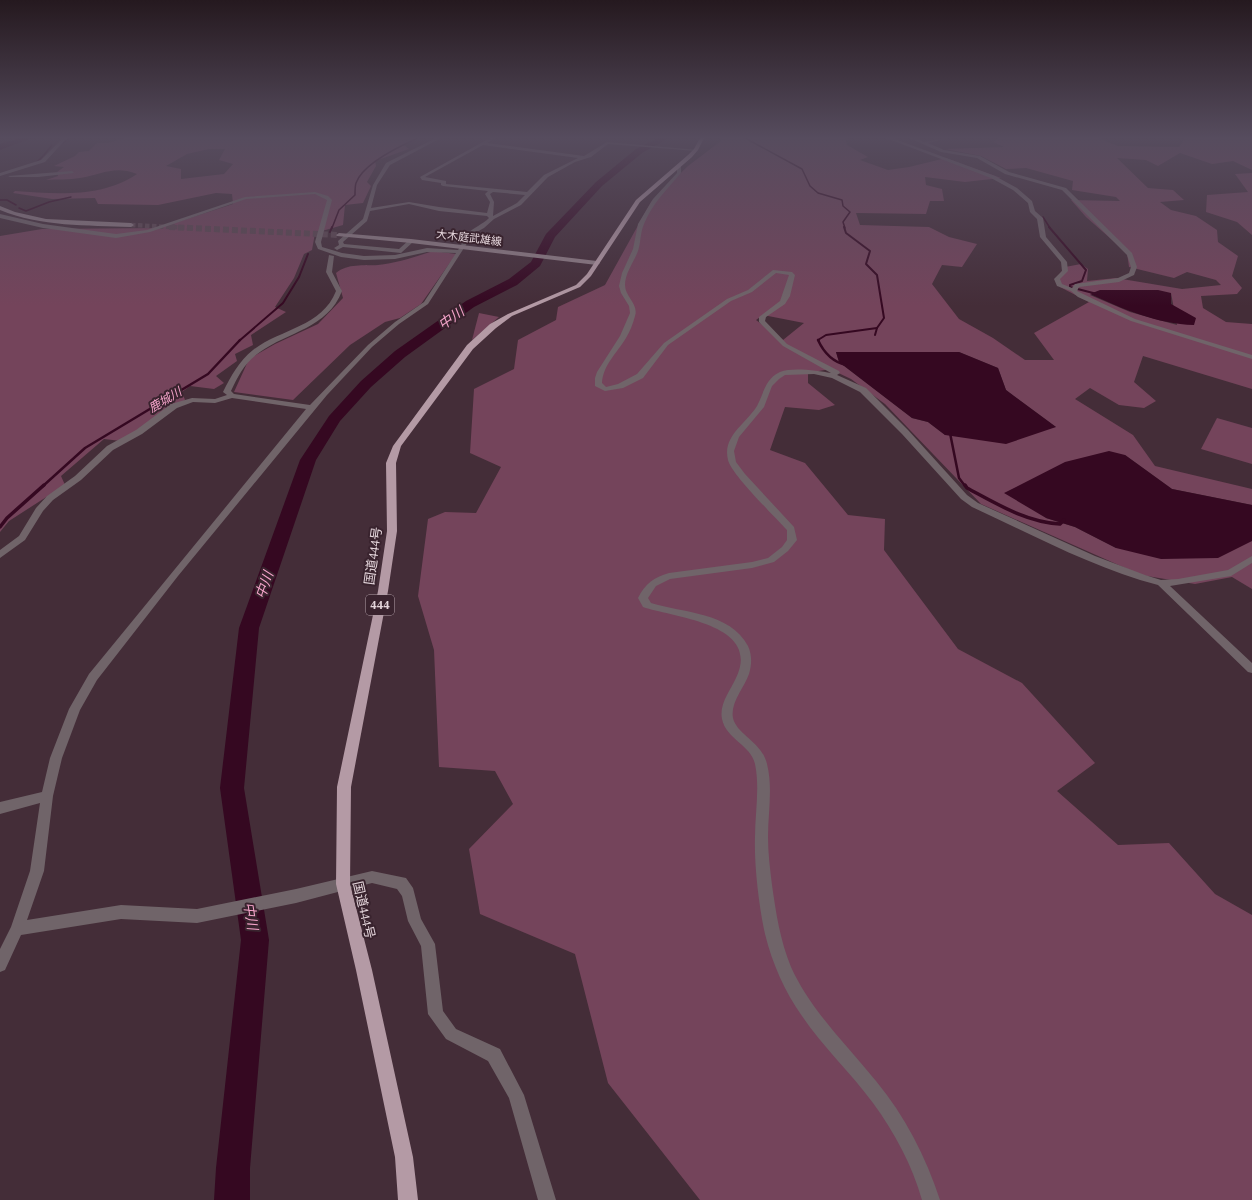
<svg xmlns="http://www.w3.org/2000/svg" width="1252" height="1200" font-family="'Source Serif 4','Noto Sans JP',serif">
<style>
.green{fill:#74445b;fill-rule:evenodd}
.water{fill:#350821}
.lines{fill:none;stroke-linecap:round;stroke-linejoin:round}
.stream-far3{stroke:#350821;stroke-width:1.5}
.stream-far2{stroke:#350821;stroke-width:2}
.stream-far1{stroke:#350821;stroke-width:2.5}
.stream{stroke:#350821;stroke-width:3.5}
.river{fill:#350821;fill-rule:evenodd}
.secondary-tunnel-far1{stroke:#5c4650;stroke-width:4.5;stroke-dasharray:4.5 2.5;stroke-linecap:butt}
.secondary-tunnel{stroke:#5c4650;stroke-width:6;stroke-dasharray:6 3;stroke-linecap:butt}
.minor{fill:#706469;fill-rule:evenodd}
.secondary{fill:#907e86;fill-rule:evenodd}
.trunk{fill:#b49aa5;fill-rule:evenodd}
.labels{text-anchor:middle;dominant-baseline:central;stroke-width:4;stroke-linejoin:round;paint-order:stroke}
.far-street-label{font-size:11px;fill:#e4d5db;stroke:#39232e}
.far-water-label{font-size:12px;font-style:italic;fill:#f5a4ca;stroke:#39232e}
.shield{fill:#39232e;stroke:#b1a0a7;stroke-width:1}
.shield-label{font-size:12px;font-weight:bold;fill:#e4d5db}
.street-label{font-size:13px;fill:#e4d5db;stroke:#39232e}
.water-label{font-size:14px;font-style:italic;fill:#f5a4ca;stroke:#39232e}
</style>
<rect width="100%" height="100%" fill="#442d38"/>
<!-- green -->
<g class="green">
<path d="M124,138h297l-17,7 5,4 -34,12 1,5 -9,16 4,4 -8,17 -18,2 -2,20 -28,8 -3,17 -8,4 -10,24 -19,29 11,5 -35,23 2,10 -18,9 2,7 -21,15 8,7 -10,6 -24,-3 -8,6 3,8 -64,41 -17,-2 -43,37 4,9 -56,36 -9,11v-296l42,-7 117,-1 74,-24 -1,-10 -16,-1 -58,12 -60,-1 -3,-6 -43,1 -39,-6 2,-2c41,3 87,7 122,-17 -24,-9 -35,1 -57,4 -11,2 -23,1 -34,2l12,-4 -1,-4 7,-5 -10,-1 21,-10 4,-4 10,-1 8,-8h11zM209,149h16l-6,11 14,4 -9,10 -43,5v-10l-15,-3 21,-12z"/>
<path d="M722,138h123l2,7 21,12 -8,3 28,10 21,-3 37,-9 55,20 -36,4 -40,-5 1,8 16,4 2,12h-14l-4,13 -70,-1 4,12 69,2 20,10 28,7 -15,23 -20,-2 -10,19 27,35 34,19 32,22h29l-20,-27 55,-31 -29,-15 -5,-7 10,-13 16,-3 7,5 -1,12 29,-3 66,11 39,-4 -5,-5 -29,-8 -13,6 -45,-11 -2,-14 -41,-36 -15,-17 49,1 -4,-4 -44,-7 1,-9 -47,-13 -20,1 -25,-13 -36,-7 59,-2 -11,-5 7,-4h98l20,8 61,1 6,-9h67v32l-19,-9 -21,3 -32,-11 -22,13 -12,-6 -29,-2 31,30 25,2 11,10 -24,2 11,8 25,6 21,14 1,12 20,14 -6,20 10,12 -5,6 -36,2 2,12 23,14 26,2v65l-109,-33 -9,26 22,19 -12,7 -25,-3 -29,-17 -15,11 58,36 22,31 97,23v16l-80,-16 -47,-34 -79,63 29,9 41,21 136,-7v48l-20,-12 -37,7 -54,-9 -160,-71 -96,-100 -34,-25 -21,-10 -22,4v10l27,22 -16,5 -34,-3 -15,43 35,13 43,52 37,4 -1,31 74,99 64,34 73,80 -38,28 61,54 51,-2 46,51 37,21v285h-552l-92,-117 -33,-129 -95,-40 -11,-65 44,-45 -18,-33 -56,-4 -5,-117 -16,-54 10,-77 17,-7 31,1 25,-46 -31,-14 4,-64 40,-20 4,-29 38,-20 2,-13 47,-22 46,-83 37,-36 33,-25zM1171,293l6,32 -47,-13 -40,-17zM763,315l41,8 -21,17 -27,-20zM836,352h123l39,16 8,22 50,37 -111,8 -17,-13 -16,-4 -73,-56z"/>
<polygon points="1252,173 1252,235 1237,222 1206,212 1207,195 1248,192 1235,174"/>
<path d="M433,251l23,3 -35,50 -21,14 -15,4 -35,23 -57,55 -59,-8 15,-33 26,-15 43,-20 25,-26 -7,-25c12,-10 27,-7 42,-8 19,-2 37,-8 55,-14z"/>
<polygon points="479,313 499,317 472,340"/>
<polygon points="1217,418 1252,428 1252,464 1201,449"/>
</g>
<!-- water -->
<g class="water">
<path d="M1100,290h58l13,3v11l25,14 -2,7c-37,-1 -71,-16 -104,-31z"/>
<polygon points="836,352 959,352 998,368 1006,390 1056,427 1006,444 945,435 928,422 912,418 839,362"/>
<polygon points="1109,451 1125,455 1172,489 1252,505 1252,541 1218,558 1161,559 1116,548 1075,527 1046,518 1004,493 1065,462"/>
</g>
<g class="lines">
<!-- stream-far3 -->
<g class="stream-far3">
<polyline points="745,138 802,169 810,186 818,193 842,200 843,206 850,212 843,222 845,228"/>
<polyline points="63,143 70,138"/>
<polyline points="44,155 52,145"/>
<polyline points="36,163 43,156"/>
<polyline points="0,200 7,200 16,205"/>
<polyline points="19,208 26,211 49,202 71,197"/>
<polyline points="1043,217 1050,228"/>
<path d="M332,228l7,-18 16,-15c0,-4 0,-9 1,-12 7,-20 44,-37 62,-45"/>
</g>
<!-- stream-far2 -->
<g class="stream-far2">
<polyline points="844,227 846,233 870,251 866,264 877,275 884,318 877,328 875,335"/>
<polyline points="1049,227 1086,270 1082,281 1070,285 1070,287 1097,294"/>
<polyline points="330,232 332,227"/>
<polyline points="239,341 283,303 299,277 308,254"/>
<polyline points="819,341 818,340 826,335 877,328"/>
</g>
<!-- stream-far1 -->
<g class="stream-far1">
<path d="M818,340c6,13 15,22 28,25"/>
<polyline points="950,433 959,478 965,486"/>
<polyline points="43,486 85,448 208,374 240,340"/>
</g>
<!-- stream -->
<g class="stream">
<path d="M965,485l2,3c30,16 59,34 93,36l4,-4"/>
<polyline points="0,527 7,518 44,485"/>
</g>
<!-- river -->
<g class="river">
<polygon points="20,138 32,138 0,150 0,144"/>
<polygon points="658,138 669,138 642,153 602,186 555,237 540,266 517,285 474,307 405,357 371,387 340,421 316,460 259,628 244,788 269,940 250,1168 250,1200 214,1200 216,1168 241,940 220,788 239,628 300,460 329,416 361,381 395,351 466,301 509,279 531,262 546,234 596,182 636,149"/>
</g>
<!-- secondary-tunnel-far1 -->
<polyline class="secondary-tunnel-far1" points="131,225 190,228"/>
<!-- secondary-tunnel -->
<polyline class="secondary-tunnel" points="169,227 339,235"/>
<!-- minor -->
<g class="minor">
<polygon points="63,138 67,138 45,162 0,176 0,173 41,160"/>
<path d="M436,138h5l-51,27 -13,20 -6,23 38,-6 30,5 48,6 3,-11 -5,-8 3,-3 -45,-5 -2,-1v-2l-19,-3 -2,-3 70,-39h5l-8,5 97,13 23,-14 91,8 -2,1 -88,-7 -17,13 -16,5 -27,15 -27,28 -27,14 -10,9 -11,6 -45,70 -29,20 -27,23 -45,48 -149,181 -81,104 -17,30 -18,48 -9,38 -9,75 -17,49 94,-15 76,4 99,-20 76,-18 34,7 7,10 8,31 14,25 8,67 13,18 44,20 24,46 32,105h-18l-29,-102 -21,-37 -42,-22 -18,-25 -7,-68 -13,-25 -6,-25 -5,-7 -25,-6 -76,20 -99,20 -76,-4 -100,16 -16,35 -5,2v-23l11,-22 19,-56 10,-68 -40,11v-12l42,-10 8,-34 19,-49 20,-35 217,-265 -74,-11 -17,5 -22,-1 -16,6 -35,26 -29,16 -32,30 -28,20 -10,11 -18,29 -25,18v-8l19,-14 17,-28 11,-12 28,-20 32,-30 29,-16 35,-26 21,-6 23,1 12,-4 -4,-3c8,-16 16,-31 30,-42 27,-21 69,-23 83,-59l-10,-19 3,-17 5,1 -2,16 10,19c-14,37 -54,41 -82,61 -15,10 -22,24 -29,39l3,3 76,11 58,-60 27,-23 29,-20 32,-49 -29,-1 -32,7 -31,1 -23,-3 -23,-8 -3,-7 12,-42 -12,-6 -69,5 -96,33 -34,6 -73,-10 -43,-10v-4l43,10 73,10 31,-4 98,-33 70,-5 13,4 4,4 -11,42 1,5 20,6 22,3 31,-1 32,-7 31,2c4,-5 5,-11 10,-17 5,-5 15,-9 21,-15l-2,-2 -48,-5 -30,-7 -39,7 -3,10 -24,21 1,2 55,5 10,-9h4v2l-12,11 -58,-6 -6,3 -3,-2 5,-3 -1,-4 25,-22 10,-34 13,-22zM483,145l95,13 -34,17 -17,17 -81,-8v-3l-21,-4zM493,192l32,3 -8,8 -24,13 1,-14 -4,-8z"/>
<polygon points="886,138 892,138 995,176 1017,188 1032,201 1035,211 1043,218 1046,237 1067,262 1068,271 1060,279 1062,284 1072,288 1075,284 1118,278 1129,273 1131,267 1127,255 1062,190 1005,174 977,158 941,152 909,138 915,138 924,142 949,138 928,143 944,150 980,156 1009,172 1066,188 1132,253 1137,267 1134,275 1119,282 1079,287 1077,291 1135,319 1252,355 1252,359 1131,321 1078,297 1071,291 1057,286 1054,279 1062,271 1061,262 1040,237 1037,219 1030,212 1028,203 1013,190 991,178"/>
<path d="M677,166l4,1v6c-14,16 -29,31 -37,51 -4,9 -3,18 -6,27 -4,11 -13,22 -13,34 0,12 14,19 10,31 -2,8 -5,15 -9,22 -9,15 -23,27 -24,45l4,4 12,-3 19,-10 27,-31 63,-44 21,-9 25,-20 19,2 3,3 -5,21 -5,8 -19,13 -1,4 22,23 52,27 1,2 -3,2 29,13 42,42 59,65 11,8 117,53 50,19 16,5 17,-1 50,-9 24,-14v7l-21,13 -61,10 82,77v10l-4,-1 -90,-87c-63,-16 -127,-51 -186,-78l-11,-8 -59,-65 -42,-42 -28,-14 -18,-4 -29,1 -6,4 -7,7 -8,21 -25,30 -5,14 2,11 9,12 49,53 3,13 -9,11 -14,11 -22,6 -82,11 -14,7 -8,12 3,5c32,10 79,9 97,43 4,9 4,18 1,28 -5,14 -19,29 -16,44 4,17 29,24 34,46 6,24 1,49 1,73 0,16 2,32 4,48 4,28 8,55 19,82 20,44 55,77 85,114 29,35 50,76 64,119h-18c-10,-35 -27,-67 -49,-97 -22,-30 -50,-56 -71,-87 -17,-24 -30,-53 -37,-82 -6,-27 -11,-69 -10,-97 0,-24 5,-49 0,-73 -4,-19 -29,-25 -33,-45 -3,-15 8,-28 14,-41 26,-54 -60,-60 -93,-71l-5,-9c7,-14 16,-21 31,-25l83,-11 16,-4 14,-11 5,-7v-10c-12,-13 -56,-56 -59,-70 -6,-24 18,-36 29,-54 7,-13 8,-27 23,-34 13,-5 38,-1 51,1l-48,-27 -24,-24v-5l21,-16 9,-26 -13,-2 -24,19 -21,9 -63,44 -25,33 -20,10 -18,3 -10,-5v-8l2,-6 23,-36 10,-23 -1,-7 -8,-13 -2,-7 3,-13 11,-24 5,-25 15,-25 24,-26z"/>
<polygon points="72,171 74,173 38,177 10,177 8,176"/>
</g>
<!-- secondary -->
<g class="secondary">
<path d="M0,206l15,6 31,7 85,4 3,2 -3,2c-44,-2 -90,0 -131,-17z"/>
<polygon points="339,233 411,239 597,261 600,263 597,265 411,243 337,236 336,235"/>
</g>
<!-- trunk -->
<polygon class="trunk" points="700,138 704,138 698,150 692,157 640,202 591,276 580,287 512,316 496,328 473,349 401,446 396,463 397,531 388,591 351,787 350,884 372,970 413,1157 418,1200 398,1200 395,1157 356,970 336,884 337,787 378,591 387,531 386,463 393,446 467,345 490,324 508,314 576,285 587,274 636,200 688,155 694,149"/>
</g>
<!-- sky -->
<linearGradient id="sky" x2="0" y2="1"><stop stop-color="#25191f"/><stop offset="0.45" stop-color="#564c5e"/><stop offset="1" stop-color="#564c5e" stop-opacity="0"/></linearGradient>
<rect width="1252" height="306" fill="url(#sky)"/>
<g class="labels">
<!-- far-street labels -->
<g class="far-street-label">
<text transform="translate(469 238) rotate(7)">大木庭武雄線</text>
</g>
<!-- far-water labels -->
<g class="far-water-label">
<text transform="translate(165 400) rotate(-31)">鹿城川</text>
</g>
<!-- shield labels -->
<rect class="shield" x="366" y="595" width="28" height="20" rx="3"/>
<g class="shield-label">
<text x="380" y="605">444</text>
</g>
<!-- street labels -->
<g class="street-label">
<text transform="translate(373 556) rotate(-82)">国道444号</text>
<text transform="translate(364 910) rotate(77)">国道444号</text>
</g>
<!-- water labels -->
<g class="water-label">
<text transform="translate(451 318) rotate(-36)">中川</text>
<text transform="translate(264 585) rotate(-71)">中川</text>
<text transform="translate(251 916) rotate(81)">中川</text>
</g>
</g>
</svg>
